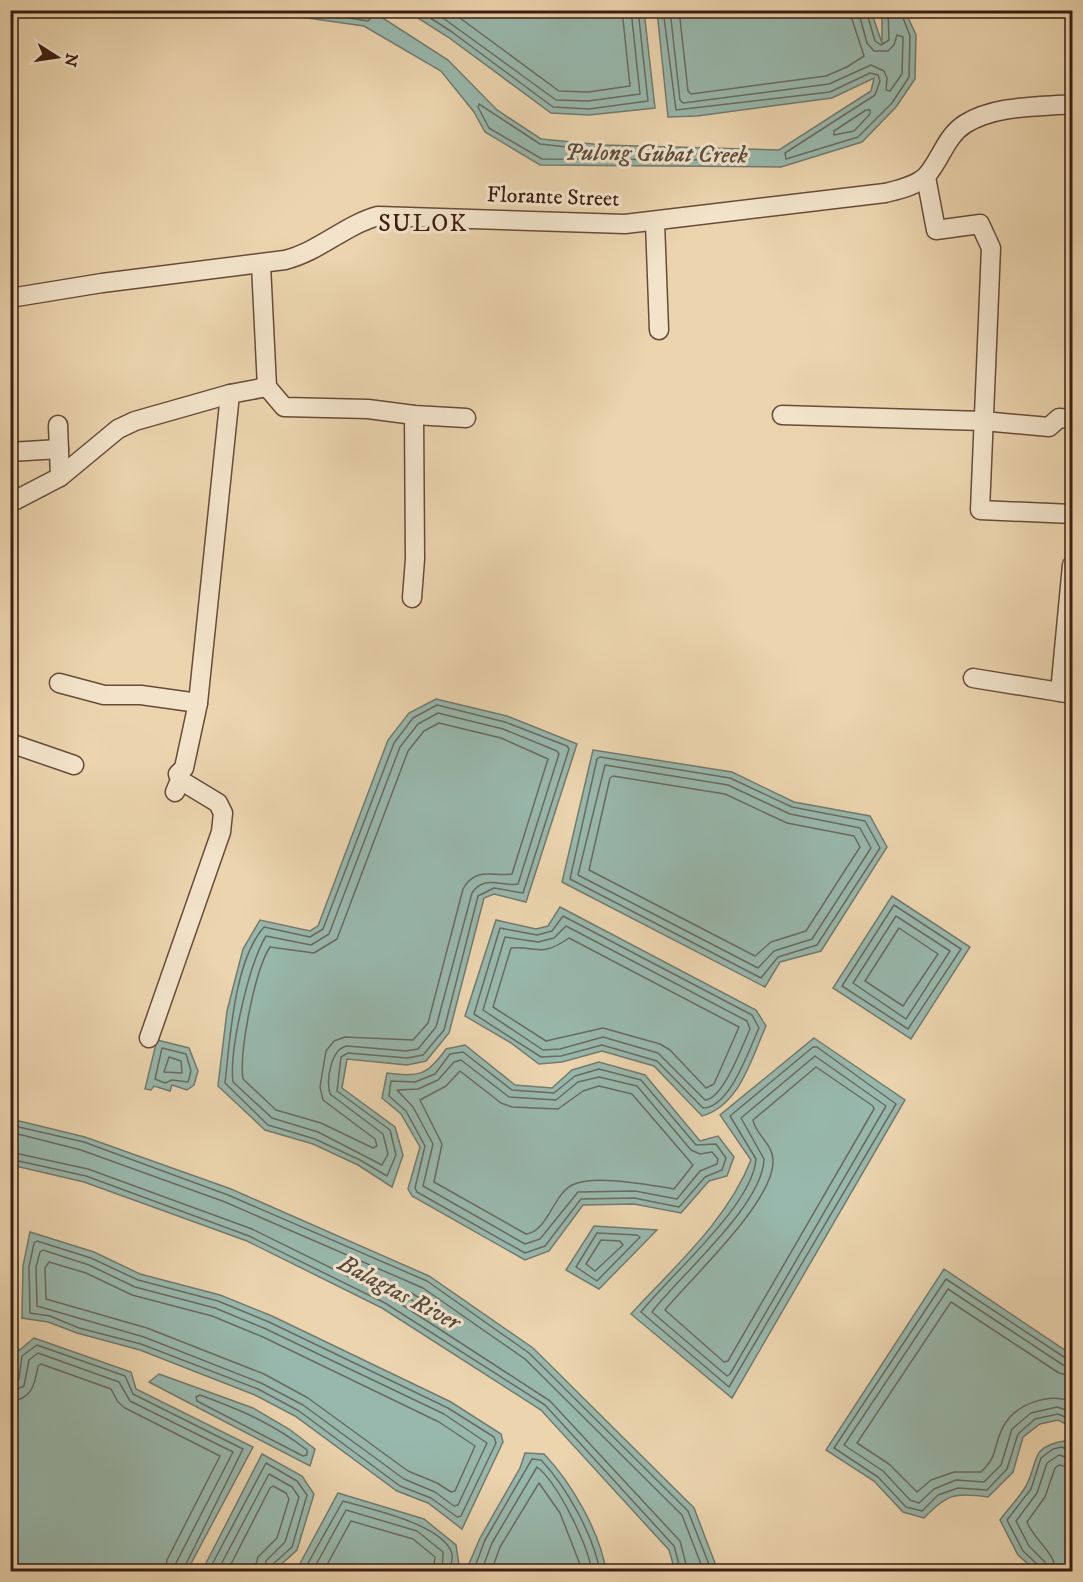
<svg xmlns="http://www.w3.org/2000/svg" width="1083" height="1582" font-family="'IM FELL DW Pica',serif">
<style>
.water{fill:#98b8ad;stroke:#737a6f;stroke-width:1.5}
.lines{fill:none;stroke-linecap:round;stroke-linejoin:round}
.shore{stroke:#6a6a60;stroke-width:1.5}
.minor-casing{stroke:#684b39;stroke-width:21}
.minor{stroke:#f2e3ca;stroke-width:18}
.labels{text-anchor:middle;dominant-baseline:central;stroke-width:6;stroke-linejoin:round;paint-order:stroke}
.street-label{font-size:22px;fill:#3c1d12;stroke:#f2e3ca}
.water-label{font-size:24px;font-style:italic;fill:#584c40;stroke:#f2e3ca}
.neighbourhood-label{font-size:24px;letter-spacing:1.5px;fill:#3c1d12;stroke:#f2e3ca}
</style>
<rect width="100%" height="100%" fill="#ebd4ae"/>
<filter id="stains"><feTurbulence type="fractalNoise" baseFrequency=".00333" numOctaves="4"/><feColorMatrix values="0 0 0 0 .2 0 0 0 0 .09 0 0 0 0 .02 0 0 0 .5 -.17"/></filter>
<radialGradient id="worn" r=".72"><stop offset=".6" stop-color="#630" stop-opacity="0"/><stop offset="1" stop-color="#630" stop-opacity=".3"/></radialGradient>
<!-- water -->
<g class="water">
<polygon points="258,11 372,11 448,60 497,110 541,139 603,145 779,150 871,91 874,78 832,98 697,116 668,117 657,11 871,11 882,43 882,11 905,11 916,35 915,79 896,107 862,142 781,167 540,165 485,132 474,112 441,71 364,26"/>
<polygon points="407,11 644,11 655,108 589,115 551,113 448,37"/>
<polygon points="436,699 507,716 577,744 526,902 494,894 484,898 449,1033 426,1061 407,1065 347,1059 342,1088 395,1127 403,1155 392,1187 358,1165 313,1144 265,1130 218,1086 227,1011 243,949 260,920 310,931 318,926 388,740 409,713"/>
<polygon points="593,750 732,772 794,802 870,816 887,847 821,951 780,962 765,987 562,882"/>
<polygon points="892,896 970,947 911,1039 833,988"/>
<path d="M560,907l196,103 10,16c-15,33 -26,79 -64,90l-48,-50 -52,-15 -40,11 -23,2 -28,-21 -46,-27 31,-96 40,9 12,-3z"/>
<path d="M814,1038l91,62 -173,298 -101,-84c43,-47 96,-93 120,-154l-31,-45z"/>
<polygon points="157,1040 189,1048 198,1071 194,1085 187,1090 172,1085 170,1091 154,1086 151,1090 145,1089"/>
<path d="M465,1045l50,40 37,3 20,-18 27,-8 46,13 55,66 18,-5 16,21 -7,19 -18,5 -28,32 -47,-9 -51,1 -34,46 -24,9 -113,-64 -4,-7 12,-42 -19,-33 -19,-16 5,-25c32,4 40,3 59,-24z"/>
<polygon points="11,1119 85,1137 231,1189 429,1276 533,1348 694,1508 718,1571 675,1571 669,1550 541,1410 382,1308 247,1241 84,1182 11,1165"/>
<polygon points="594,1226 657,1230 599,1289 566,1270"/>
<polygon points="30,1232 94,1252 140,1274 220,1295 272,1316 451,1402 501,1434 503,1442 462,1529 428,1503 397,1491 295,1416 255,1395 140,1350 77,1333 48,1322 22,1318 23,1266"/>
<path d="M944,1269l128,86v72l-14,-7 -18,4 -17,13 -10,35 -25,25c-33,-5 -41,-3 -64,21l-21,-6 -29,-31 -48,-31z"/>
<polygon points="34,1338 131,1372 136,1389 253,1447 187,1571 20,1572 11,1567 10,1401 16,1353"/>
<polygon points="159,1374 253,1408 289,1429 315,1449 310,1466 149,1382"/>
<path d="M1064,1441l8,6v124h-36l-18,-16 -18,-35c8,-11 19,-22 26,-34 13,-24 3,-39 38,-45z"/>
<path d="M525,1453l19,1c27,28 56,78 62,117h-140l14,-33 40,-70z"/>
<polygon points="262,1454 302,1476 314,1494 297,1550 274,1571 202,1571"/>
<polygon points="338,1493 424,1519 456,1545 459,1565 453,1572 296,1571"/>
</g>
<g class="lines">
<!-- shore -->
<g class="shore">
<polyline points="300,10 368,21 371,18 370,10"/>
<polyline points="418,10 452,32 553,107 589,109 648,101 638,10"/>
<polyline points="432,10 556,100 588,101 640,94 631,10"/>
<polyline points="449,10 559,91 588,92 630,86 622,10"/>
<polyline points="663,10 676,110 830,92 870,73 878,75 880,81 875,95 785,153 786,159 858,137 892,103 909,77 910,36 900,10"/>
<polyline points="670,10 680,100 683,103 829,84 871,65 884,71 887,78 886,90 890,91 902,74 903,37 897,35 894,45 888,51 874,51 867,43 858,10"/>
<polyline points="679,10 688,91 691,94 826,76 847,67 864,56 849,10"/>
<polyline points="866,10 875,41 881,45 889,40 888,10"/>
<polygon points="479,104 540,144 603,151 723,154 725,158 723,160 542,159 489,128 478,107"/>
<polygon points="866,110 870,110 870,114 854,131 834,135 834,131"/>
<path d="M437,705l68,17 62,24 2,3 -46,144 -29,-5 -16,8 -34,134 -21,25 -16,3 -59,-5 -7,4 -4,34 53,39 6,25 -9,21 -27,-16 -45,-21 -47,-14 -43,-42c5,-44 9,-122 39,-156l46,10 13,-8 71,-186 19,-25z"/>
<path d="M438,713l65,16 54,22 2,3 -41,130c-16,3 -34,-10 -46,9l-36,134 -18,22 -12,2 -59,-5c-16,3 -21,33 -17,48l53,40 5,20 -6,11 -64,-33 -46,-14 -39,-36c-4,-32 16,-118 33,-146l45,9 18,-11 71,-187 18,-23z"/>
<path d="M439,723l62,15 47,21 -36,115c-19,3 -36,-8 -49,15l-35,134 -15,17 -68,-3 -11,4 -8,10 -6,36 3,13 52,39 2,7 -4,2 -52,-25 -45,-13 -33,-31c-4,-28 12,-109 27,-132l44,6 23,-14 71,-188 16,-20z"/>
<polygon points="600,757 730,778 792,807 865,821 880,848 817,945 778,957 761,978 570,879 597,759"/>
<polygon points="605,765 728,785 790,814 860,828 871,848 812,939 774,951 758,968 578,875"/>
<polygon points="613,776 725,794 787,823 854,836 860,847 806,931 771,942 755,956 589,870 610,778"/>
<polygon points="894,905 961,949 908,1029 842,986"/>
<path d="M563,916l189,99 7,13c-10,21 -29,80 -56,80l-46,-47 -55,-16 -41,11 -20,1 -67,-43 26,-86 37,7 15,-4z"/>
<polygon points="896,916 950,951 906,1019 853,983"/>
<path d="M566,926l181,95 3,8c-7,15 -27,71 -45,71l-47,-47 -55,-16 -43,12 -17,1 -60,-40 22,-73 33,5 16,-4z"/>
<polygon points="899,928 938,954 903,1006 865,981"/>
<path d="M569,938l170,89 -25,57 -8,4 -36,-38 -10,-6 -57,-16 -57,13 -53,-34 18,-59c28,-2 29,10 58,-10z"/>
<path d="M813,1047h4l79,57 -167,283 -88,-75c29,-37 112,-107 115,-153l-26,-43z"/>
<polygon points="162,1048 186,1054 191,1071 188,1082 172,1080 165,1083 155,1079"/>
<polygon points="463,1052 512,1090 554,1093 575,1076 599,1069 641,1080 696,1145 716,1144 726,1158 722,1170 705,1177 679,1207 634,1198 581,1199 545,1246 525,1253 417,1192 415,1188 425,1146 406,1111 389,1096 391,1081 415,1082 435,1074 450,1054"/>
<path d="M815,1056l71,50 -156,268 -3,2 -75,-64c28,-37 111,-107 112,-153l-23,-41z"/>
<polygon points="169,1057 181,1061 182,1073 164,1072"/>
<polygon points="461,1060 509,1097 556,1100 578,1082 599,1077 637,1086 691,1150 700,1154 712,1152 718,1159 717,1164 700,1171 677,1199 635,1191 578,1192 540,1239 525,1244 423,1186 433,1144 413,1107 397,1090 418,1089 438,1080 454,1062"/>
<path d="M816,1067l57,39 1,3 -146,252 -4,1 -59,-52c26,-32 110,-109 108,-150 0,-16 -18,-26 -20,-40z"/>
<path d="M460,1071l41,32 11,4 46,2 25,-18 16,-5 33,8 61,71 -19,24c-24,-4 -80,-15 -102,-4 -19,10 -24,46 -46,49l-92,-52 8,-38 -22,-44 26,-14z"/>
<polyline points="10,1125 84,1142 228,1195 427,1281 529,1353 688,1511 712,1572"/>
<polyline points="10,1132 81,1150 225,1202 423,1288 525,1359 682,1515 704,1572"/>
<polyline points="10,1152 88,1169 252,1229 390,1297 550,1401 680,1541 688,1572"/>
<polyline points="10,1159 86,1176 249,1236 385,1303 545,1405 674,1546 681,1572"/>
<polygon points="597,1233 637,1235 640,1237 597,1281 576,1267"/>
<polygon points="601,1240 620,1241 623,1245 595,1271 586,1264"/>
<polygon points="37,1241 91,1258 138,1280 218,1301 269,1322 448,1408 494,1437 496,1443 461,1516 457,1517 431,1498 400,1486 299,1411 258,1389 141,1344 79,1328 50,1316 30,1313 29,1267 34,1243"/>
<polygon points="43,1250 89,1265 135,1287 215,1308 266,1329 444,1414 487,1443 458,1505 454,1506 435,1492 404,1479 303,1405 261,1383 144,1337 37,1306 36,1267 40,1252"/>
<polygon points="49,1262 86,1273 132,1295 212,1316 263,1337 439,1422 475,1446 455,1491 451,1492 437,1483 408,1471 308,1398 264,1374 147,1328 46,1299 45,1268"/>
<polygon points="410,1292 449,1317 450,1321 446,1322 407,1297 406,1293"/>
<polyline points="1072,1360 1067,1359 946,1279 834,1448 878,1477 906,1507 922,1511 938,1495 958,1488 987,1490 1007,1469 1018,1434 1035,1419 1058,1414 1072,1420"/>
<polyline points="1072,1367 1063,1365 948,1289 844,1445 883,1471 910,1500 919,1503 934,1489 956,1480 984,1482 1001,1465 1012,1429 1031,1413 1057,1407 1072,1412"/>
<path d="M1072,1376l-13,-3 -108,-71 -94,141 32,21 28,28 14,-12 23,-8h27c18,-17 12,-26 22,-45 12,-23 46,-35 69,-25"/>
<polyline points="10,1384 19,1379 22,1356 37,1345 125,1376 133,1394 243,1449 182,1572"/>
<polyline points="10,1392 24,1386 29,1360 38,1353 119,1382 130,1401 233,1452 176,1563 174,1572"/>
<path d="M200,1395c41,15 72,28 107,55v5l-4,1 -106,-55 -1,-4z"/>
<path d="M10,1401c22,-1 25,-17 28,-35l3,-2 70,25 7,13 7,6 95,48 -53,104 -2,12"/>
<polyline points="208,1572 266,1463 297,1481 307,1495 292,1547 272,1565 271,1572"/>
<polyline points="217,1572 269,1474 292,1487 299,1497 285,1542 266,1561 263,1572"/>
<polyline points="227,1572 270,1488 273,1486 286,1493 289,1499 277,1538 258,1557 254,1572"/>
<path d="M303,1572l40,-71c27,8 93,22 107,48 5,8 0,15 0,23"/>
<polyline points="312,1572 346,1510 417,1531 443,1552 442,1572"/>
<polyline points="323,1572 351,1521 413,1539 435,1557 433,1572"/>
<path d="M473,1572l12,-32 47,-81 9,1c25,26 53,76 59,112"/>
<path d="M481,1572l11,-29 45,-76c21,16 51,78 55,105"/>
<polyline points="491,1572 500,1547 539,1483 560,1513 583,1572"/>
<polyline points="1039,1572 1038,1565 1023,1551 1007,1520 1031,1489 1041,1458 1053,1449 1062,1447 1072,1452"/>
<polyline points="1047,1572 1045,1562 1029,1546 1016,1521 1037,1493 1047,1463 1059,1455 1072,1459"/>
<path d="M1056,1572c-1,-20 -22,-32 -29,-50l18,-25 10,-29 4,-3 13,3"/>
</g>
<defs>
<g id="minor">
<polyline points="926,177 936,230 980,224 991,248 980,510 1072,514"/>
<polyline points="655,222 659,330"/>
<polyline points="261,265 267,387 284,407 368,409 414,415 466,418"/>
<path d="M10,298l92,-15 183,-23c35,-9 60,-35 93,-44l247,8 260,-31c12,-3 32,-7 42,-18 14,-16 19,-39 38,-51 30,-19 73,-17 107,-20"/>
<polyline points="782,415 983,421 1049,427 1059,418 1072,419"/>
<polyline points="58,425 60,477"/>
<polyline points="10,452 59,449"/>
<polyline points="10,503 60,477 118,429 135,421 230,394 267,387"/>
<polyline points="412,598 415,559 414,415"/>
<polyline points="973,678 1072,694"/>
<polyline points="59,683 104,695 141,695 198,703"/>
<polyline points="1060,692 1072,565"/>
<polyline points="10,743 74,765"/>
<polyline points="175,792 180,780 178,774 184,768 198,703 230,394"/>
<polyline points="149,1038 221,832 223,813 218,803 180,780"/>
</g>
</defs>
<!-- minor casing -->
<use href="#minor" class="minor-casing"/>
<!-- minor -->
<use href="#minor" class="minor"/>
</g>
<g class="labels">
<!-- street labels -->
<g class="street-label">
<text transform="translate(553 197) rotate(2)">Florante Street</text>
</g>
<!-- water labels -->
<g class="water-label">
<text transform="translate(656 154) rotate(1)">Pulong Gubat Creek</text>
<text transform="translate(399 1293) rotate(28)">Balagtas River</text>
</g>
<!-- neighbourhood labels -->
<g class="neighbourhood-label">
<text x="423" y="224">SULOK</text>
</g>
</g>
<!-- margin -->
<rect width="1083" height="1582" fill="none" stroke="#ebd4ae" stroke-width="36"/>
<rect x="12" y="12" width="1059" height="1558" fill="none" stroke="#3c1d12" stroke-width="3"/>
<rect x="18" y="18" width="1047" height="1546" fill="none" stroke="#3c1d12" stroke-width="1.5"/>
<!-- north arrow -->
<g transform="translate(57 57) rotate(102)" stroke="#f2e3ca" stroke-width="4.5" paint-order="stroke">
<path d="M0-4.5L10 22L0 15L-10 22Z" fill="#3c1d12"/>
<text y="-9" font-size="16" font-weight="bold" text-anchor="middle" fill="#3c1d12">N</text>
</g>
<rect width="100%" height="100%" filter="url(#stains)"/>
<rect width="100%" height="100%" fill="url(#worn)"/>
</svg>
